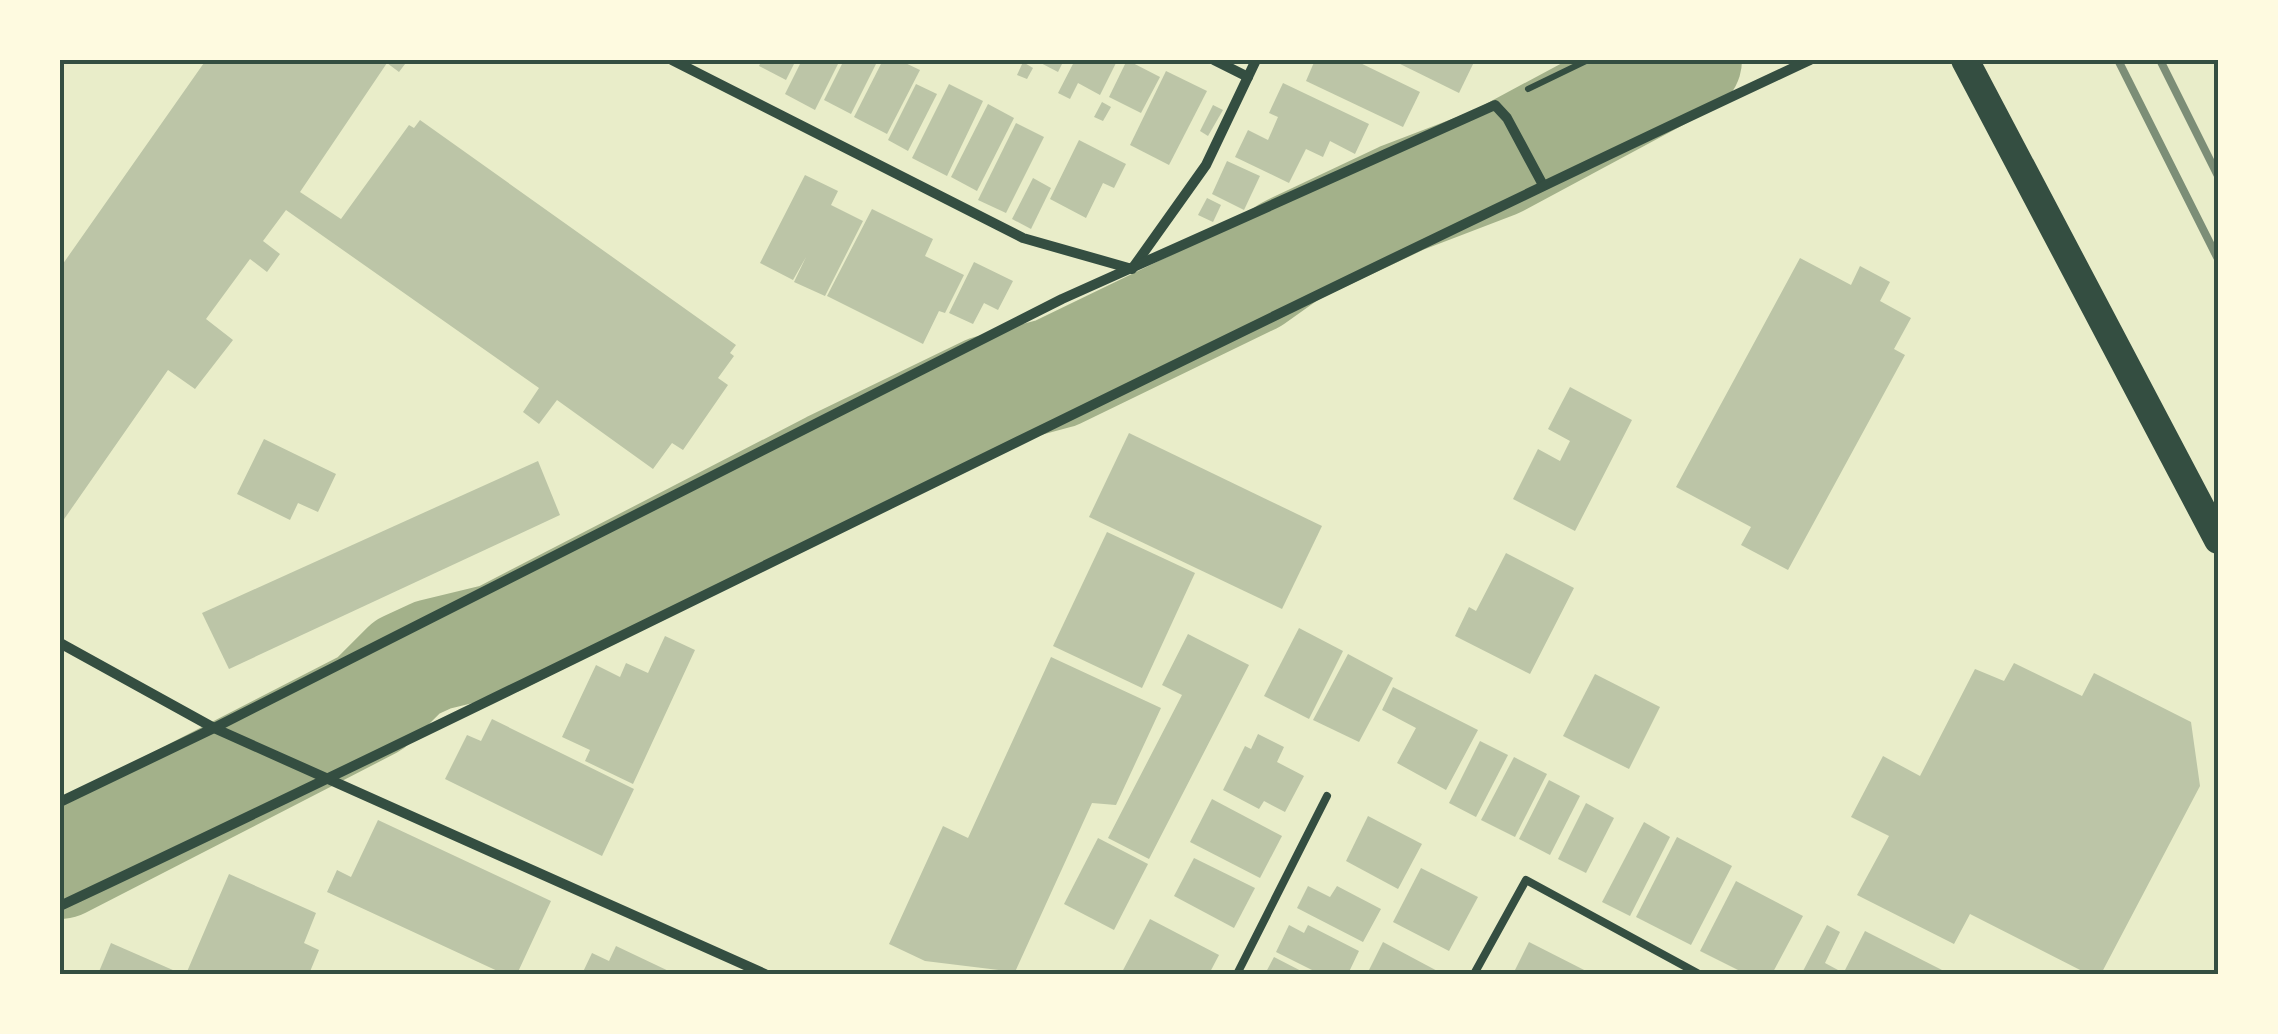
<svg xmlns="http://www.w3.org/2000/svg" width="2278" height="1034" font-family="'Source Sans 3',sans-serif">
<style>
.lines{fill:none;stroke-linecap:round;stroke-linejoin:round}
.river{stroke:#a3b18a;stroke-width:112}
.building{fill:#bcc5a7}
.path{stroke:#344e41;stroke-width:6}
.service{stroke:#344e41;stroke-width:8}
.minor{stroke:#344e41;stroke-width:10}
.trunk{stroke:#344e41;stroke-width:28}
.rail{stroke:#7c8e77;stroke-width:8}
.neatline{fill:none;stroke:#344e41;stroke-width:4}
</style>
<rect width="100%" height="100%" fill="#e9edc9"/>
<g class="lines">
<!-- river -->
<polyline class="river" points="60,863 371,703 407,667 433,655 499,639 832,467 989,391 1056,373 1252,278 1290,251 1402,198 1496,162 1686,60"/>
</g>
<!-- building -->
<g class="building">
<polygon points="206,60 408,60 399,72 387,63 300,192 341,219 409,125 414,128 420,120 736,345 730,353 734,356 718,378 728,385 683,450 672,443 653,469 557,400 539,424 523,412 539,388 286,210 263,241 280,254 267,272 250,259 206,319 233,340 195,389 168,370 60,525 60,268"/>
<polygon points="762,60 796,60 786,80 759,66"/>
<polygon points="802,60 840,60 815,110 785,94"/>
<polygon points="844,60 878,60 851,114 824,100"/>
<polygon points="883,60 899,60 920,70 887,134 854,117"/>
<polygon points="1035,60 1064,60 1058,72"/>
<polygon points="1075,60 1117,61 1100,95 1078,83 1070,99 1058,93"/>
<polygon points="1127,60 1160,77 1141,113 1109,97"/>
<polygon points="1315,60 1354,60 1420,92 1403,127 1306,81"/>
<polygon points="1392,60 1475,60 1459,93"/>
<polygon points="1023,62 1033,68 1027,79 1017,75"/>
<polygon points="1166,71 1207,91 1169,165 1130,145"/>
<polygon points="1283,83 1369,124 1355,154 1330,141 1323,157 1306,149 1289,183 1235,157 1248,130 1268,140 1278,117 1269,113"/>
<polygon points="916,84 937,94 908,151 888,140"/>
<polygon points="949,84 983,101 947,176 912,158"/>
<polygon points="1102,102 1111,107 1103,121 1094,117"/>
<polygon points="988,104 1014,118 977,191 951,177"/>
<polygon points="1213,105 1223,110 1208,136 1200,131"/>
<polygon points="1016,123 1044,137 1006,213 978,200"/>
<polygon points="1079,140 1126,164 1114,188 1103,183 1086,218 1050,199"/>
<polygon points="1227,161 1260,176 1244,210 1212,194"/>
<polygon points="805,175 838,191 831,205 863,221 825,296 794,282 806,257 793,280 760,263"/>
<polygon points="1033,178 1051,188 1031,229 1012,219"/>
<polygon points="1207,198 1221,205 1213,222 1198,215"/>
<polygon points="872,209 933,239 925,256 964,275 945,313 939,311 923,344 827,296"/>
<polygon points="1800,258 1851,285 1860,266 1890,282 1880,301 1911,318 1894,349 1905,355 1788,570 1741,545 1751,527 1676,487"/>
<polygon points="974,262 1013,281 998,310 984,303 973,324 949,313"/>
<polygon points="1570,387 1632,420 1575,531 1513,499 1538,449 1560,461 1570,441 1548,429"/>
<polygon points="1129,433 1322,526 1282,609 1089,517"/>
<polygon points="264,439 336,474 318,512 298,503 290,520 237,494"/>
<polygon points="538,461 560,515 229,669 202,613"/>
<polygon points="1107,532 1195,573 1142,688 1053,646"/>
<polygon points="1506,553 1574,588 1530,674 1455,636 1469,607 1476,611"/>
<polygon points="1299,628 1343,651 1309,719 1264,696"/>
<polygon points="1188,634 1249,665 1149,859 1108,838 1182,695 1162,685"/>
<polygon points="665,636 695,650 633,784 585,761 590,750 562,737 596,665 620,677 626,663 648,673"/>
<polygon points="1348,654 1393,678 1359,742 1313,720"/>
<polygon points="1051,657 1161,708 1116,805 1092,803 1015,972 925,961 889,944 943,826 968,838"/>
<polygon points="2014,663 2082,696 2094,673 2191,722 2200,786 2101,974 2088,974 1970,914 1954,944 1857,895 1889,836 1851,817 1883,756 1920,776 1975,669 2004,681"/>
<polygon points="1595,674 1660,707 1629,769 1563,736"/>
<polygon points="1393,687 1478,730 1446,790 1397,763 1416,728 1382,710"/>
<polygon points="492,719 634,789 602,856 445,779 467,735 481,741"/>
<polygon points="1258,734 1284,747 1277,762 1304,776 1285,812 1264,801 1259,809 1223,790 1245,746 1251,749"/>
<polygon points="1480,741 1508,755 1476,817 1449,803"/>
<polygon points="1514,757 1547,774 1515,837 1481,820"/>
<polygon points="1549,780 1580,796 1550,855 1519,839"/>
<polygon points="1212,799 1282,836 1260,878 1190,842"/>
<polygon points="1586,803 1614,818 1586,873 1558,859"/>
<polygon points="1368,816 1422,844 1398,889 1346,861"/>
<polygon points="378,820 551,901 517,974 504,974 327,892 337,870 351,877"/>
<polygon points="1644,822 1670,837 1630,916 1602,902"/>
<polygon points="1677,837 1732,866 1691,945 1636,917"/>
<polygon points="1098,838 1148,864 1114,930 1064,904"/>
<polygon points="1194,858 1255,888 1234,928 1174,896"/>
<polygon points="1421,868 1478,897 1449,951 1393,922"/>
<polygon points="229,874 316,913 304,943 319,950 309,974 186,974"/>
<polygon points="1736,881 1803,916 1772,974 1746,974 1700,951"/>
<polygon points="1308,886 1330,897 1337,886 1381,909 1363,942 1297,908"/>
<polygon points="1150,919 1219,955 1209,974 1121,974"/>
<polygon points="1289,925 1304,933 1308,925 1359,951 1348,974 1320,974 1276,952"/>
<polygon points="1827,925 1840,932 1825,963 1838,970 1836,974 1810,974 1803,971"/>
<polygon points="1865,931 1944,971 1942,974 1843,974"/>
<polygon points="1383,942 1443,974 1367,974"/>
<polygon points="1529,942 1592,974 1513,974"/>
<polygon points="111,943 182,974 98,974"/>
<polygon points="616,946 675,974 582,974 592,953 609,961"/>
<polygon points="1274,957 1307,974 1265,974"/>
</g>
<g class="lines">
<!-- path -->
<polyline class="path" points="1528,89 1588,60"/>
<!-- service -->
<g class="service">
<polyline points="1237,974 1327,796"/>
<polyline points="1474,974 1526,880 1699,974"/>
</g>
<!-- minor -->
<g class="minor">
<polyline points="672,60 1023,238 1132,269 1206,165 1256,60"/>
<polyline points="1214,60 1248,77"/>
<polyline points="60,643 214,728 765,974"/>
<polyline points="60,802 214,728 1062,299 1495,105 1507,118 1543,185"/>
<path d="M60,906c586,-276 1163,-572 1750,-846"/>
</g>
<!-- trunk -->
<polyline class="trunk" points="1965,60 2218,540"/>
<!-- rail -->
<g class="rail">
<polyline points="2118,60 2218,259"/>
<polyline points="2160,60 2218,176"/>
</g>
</g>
<!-- border -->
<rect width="2278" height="1034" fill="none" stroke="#fefae0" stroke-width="125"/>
<rect x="62" y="62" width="2154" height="910" class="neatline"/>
</svg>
